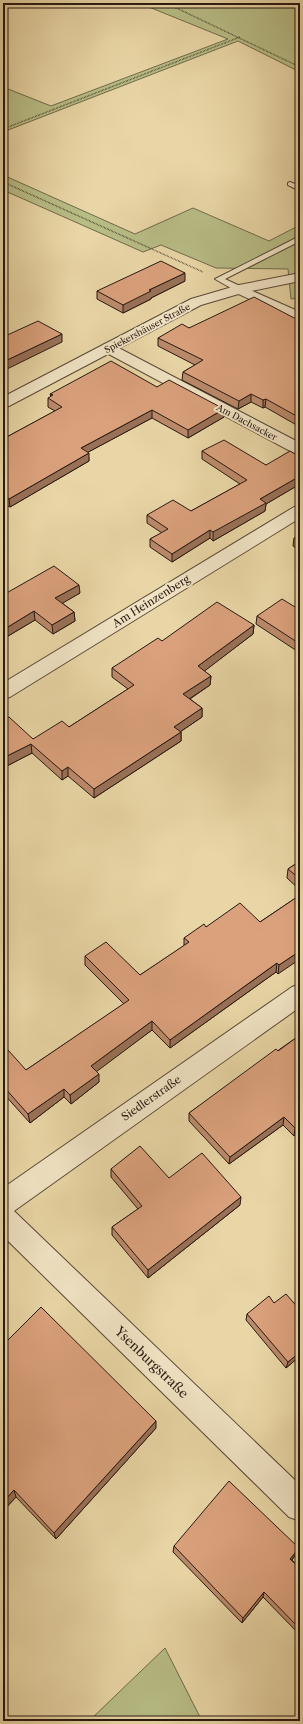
<svg xmlns="http://www.w3.org/2000/svg" width="303" height="1724" font-family="'Libre Caslon Text',serif">
<style>
.green{fill:#b8bd86;stroke:#706a4b}
.lines{fill:none;stroke-linecap:round;stroke-linejoin:round}
.service-casing{stroke:#584836;stroke-width:2}
.minor-casing{stroke:#584836;stroke-width:2}
.tertiary-casing{stroke:#584836;stroke-width:2}
.path{stroke:#281810;stroke-width:1.5;stroke-dasharray:0.5 1;stroke-linecap:butt}
.service{fill:#f1e4c5;fill-rule:evenodd}
.minor{fill:#f1e4c5;fill-rule:evenodd}
.tertiary{fill:#f1e4c5;fill-rule:evenodd}
.wall{fill:#bb8a6b;stroke:#281810}
.shaded-wall{fill:#997157;stroke:#281810}
.building{fill:#daa17c;stroke:#281810}
.labels{text-anchor:middle;dominant-baseline:central;stroke-width:4;stroke-linejoin:round;paint-order:stroke}
.far-street-label{font-size:9px;fill:#281810;stroke:#f1e4c5}
.street-label{font-size:11px;fill:#281810;stroke:#f1e4c5}
.near-street-label{font-size:13px;fill:#281810;stroke:#f1e4c5}
</style>
<rect width="100%" height="100%" fill="#e9d6a6"/>
<filter id="stains"><feTurbulence type="fractalNoise" baseFrequency=".005" numOctaves="4"/><feColorMatrix values="0 0 0 0 .2 0 0 0 0 .09 0 0 0 0 .02 0 0 0 .5 -.17"/></filter>
<radialGradient id="worn" r=".72"><stop offset=".6" stop-color="#630" stop-opacity="0"/><stop offset="1" stop-color="#630" stop-opacity=".3"/></radialGradient>
<!-- green -->
<g class="green">
<polygon points="139,3 300,3 300,72 238,41 3,132 3,87 51,106 228,39"/>
<polygon points="3,175 135,234 193,208 269,241 300,225 300,298 291,299 288,269 216,268 161,245 143,252 3,190"/>
<polygon points="165,1648 202,1721 89,1721"/>
</g>
<g class="lines">
<defs>
<g id="service">
<polygon points="290,182 300,186 300,191 288,185 288,183"/>
<polygon points="300,236 300,241 225,279 242,287 242,291 236,291 215,279"/>
</g>
<g id="minor">
<polygon points="239,285 300,312 300,322 234,292 232,289 234,286"/>
<polygon points="108,343 113,345 300,443 300,455 294,453 103,351 100,348 103,345"/>
<polygon points="300,506 300,518 10,697 3,699 3,683 294,507"/>
<polygon points="300,984 300,1007 14,1211 300,1485 300,1521 289,1517 3,1236 3,1188 292,987"/>
</g>
<polygon id="tertiary" points="300,273 300,281 242,293 201,305 9,406 3,408 3,397 191,299 239,285"/>
</defs>
<!-- service casing -->
<use href="#service" class="service-casing"/>
<!-- minor casing -->
<use href="#minor" class="minor-casing"/>
<!-- tertiary casing -->
<use href="#tertiary" class="tertiary-casing"/>
<!-- path -->
<g class="path">
<polyline points="166,3 300,67"/>
<polyline points="3,129 240,37"/>
<polyline points="3,182 203,272"/>
</g>
<!-- service -->
<use href="#service" class="service"/>
<!-- minor -->
<use href="#minor" class="minor"/>
<!-- tertiary -->
<use href="#tertiary" class="tertiary"/>
</g>
<!-- wall -->
<g class="wall">
<polygon points="185,281 151,298 151,299 123,313 97,299 97,291"/>
<polygon points="300,321 300,427 265,407 263,408 251,402 238,409 182,380 183,372 195,365 158,346 158,338 189,328"/>
<polygon points="157,387 224,417 188,438 152,418 88,452 89,461 10,507 3,503 3,439 55,411 48,407 48,398 51,397 50,394"/>
<polygon points="202,451 266,465 300,457 300,484 266,504 265,511 213,541 210,538 172,562 150,547 150,539 162,533 147,523 147,515 191,511 240,484 202,459"/>
<polygon points="300,534 300,551 293,546 294,538"/>
<polygon points="80,593 62,603 74,612 75,621 53,634 35,620 3,639 3,595"/>
<polygon points="300,610 300,653 256,624 257,616"/>
<polygon points="254,625 253,634 204,671 211,676 210,685 190,699 202,708 202,717 180,732 181,732 181,741 94,798 68,776 62,780 32,753 3,768 33,739 69,727 128,689 112,677 112,668 162,641"/>
<polygon points="300,861 300,890 287,878 288,869"/>
<polygon points="300,895 278,974 276,972 170,1048 152,1030 96,1071 99,1082 71,1104 64,1097 30,1123 3,1093 3,1054 26,1070 124,1004 85,965 85,956 140,975 184,946 184,938 206,927 260,922"/>
<polygon points="300,1035 300,1131 294,1136 283,1125 229,1164 189,1121 189,1113"/>
<polygon points="111,1169 169,1178 240,1205 148,1278 112,1235 112,1227 138,1209 111,1177"/>
<polygon points="274,1303 300,1310 300,1356 286,1368 246,1320 247,1314"/>
<polygon points="3,1345 156,1428 56,1539 16,1497 3,1511"/>
<polygon points="174,1546 297,1553 292,1560 300,1568 300,1635 263,1597 242,1623 173,1552"/>
</g>
<!-- shaded-wall -->
<g class="shaded-wall">
<polygon points="185,273 185,281 151,298 151,299 123,313 123,305 149,290"/>
<polygon points="62,334 62,342 3,371 3,362"/>
<polygon points="251,394 251,402 238,409 239,401"/>
<polygon points="266,399 265,407 263,408 263,400"/>
<polygon points="224,409 224,417 188,438 188,430"/>
<polygon points="152,410 152,418 81,456 81,448"/>
<polygon points="89,453 89,461 10,507 9,499"/>
<polygon points="300,476 300,484 266,504 265,511 213,541 213,532 260,499"/>
<polygon points="210,530 210,538 172,562 172,554"/>
<polygon points="79,585 80,593 56,607 55,598"/>
<polygon points="34,611 35,620 3,639 3,630"/>
<polygon points="74,612 75,621 53,634 52,625"/>
<polygon points="254,625 253,634 198,676 198,666"/>
<polygon points="6,647 7,655 3,658 3,649"/>
<polygon points="211,676 210,685 183,703 183,694"/>
<polygon points="202,708 202,717 174,736 174,727"/>
<polygon points="181,732 181,741 94,798 94,789"/>
<polygon points="31,744 32,753 3,768 3,758"/>
<polygon points="68,767 68,776 62,780 62,771"/>
<polygon points="300,951 300,959 278,974 279,965"/>
<polygon points="277,963 276,972 170,1048 170,1040"/>
<polygon points="152,1021 152,1030 92,1075 91,1066"/>
<polygon points="99,1074 99,1082 71,1104 70,1095"/>
<polygon points="64,1089 64,1097 30,1123 28,1114"/>
<polygon points="284,1117 283,1125 229,1164 230,1157"/>
<polygon points="300,1125 300,1131 294,1136 295,1128"/>
<polygon points="241,1197 240,1205 148,1278 148,1270"/>
<polygon points="300,1352 300,1356 286,1368 288,1362"/>
<polygon points="156,1421 156,1428 56,1539 54,1533"/>
<polygon points="14,1490 16,1497 3,1511 3,1502"/>
<polygon points="299,1548 297,1553 288,1564 290,1559"/>
<polygon points="264,1592 263,1597 242,1623 243,1618"/>
</g>
<!-- building -->
<g class="building">
<polygon points="161,261 185,273 149,290 151,291 123,305 97,291"/>
<polygon points="254,297 300,321 300,418 266,399 263,400 251,394 239,401 183,372 203,360 158,338 182,324 189,328"/>
<polygon points="38,321 62,334 3,362 3,337"/>
<polygon points="111,361 157,387 169,380 224,409 188,430 152,410 81,448 89,453 9,499 3,495 3,439 62,407 48,398 53,395 50,394"/>
<polygon points="224,440 266,465 290,451 300,457 300,476 260,499 266,503 213,532 210,530 172,554 150,539 168,529 147,515 173,500 191,511 247,480 202,451"/>
<polygon points="300,534 300,542 294,538"/>
<polygon points="54,566 79,585 55,598 74,612 52,625 34,611 3,630 3,595"/>
<polygon points="282,599 300,610 300,644 257,616"/>
<polygon points="217,602 254,625 198,666 211,676 183,694 202,708 174,727 181,732 94,789 68,767 62,771 31,744 3,758 3,720 9,717 33,739 62,721 69,727 134,685 112,668 158,638 162,641"/>
<polygon points="3,644 6,647 3,649"/>
<polygon points="300,861 300,879 288,869"/>
<polygon points="300,895 300,951 279,965 277,963 170,1040 152,1021 91,1066 99,1074 70,1095 64,1089 28,1114 3,1086 3,1054 8,1050 26,1070 129,1000 85,956 106,942 140,975 189,942 184,938 204,924 206,927 240,903 260,922"/>
<polygon points="300,1035 300,1125 295,1128 284,1117 230,1157 189,1113 276,1049 278,1051"/>
<polygon points="140,1146 169,1178 202,1153 241,1197 148,1270 112,1227 142,1206 111,1169"/>
<polygon points="286,1294 300,1310 300,1352 288,1362 247,1314 269,1296 274,1303"/>
<polygon points="41,1307 156,1421 54,1533 14,1490 3,1502 3,1345"/>
<polygon points="229,1481 299,1548 290,1559 300,1568 300,1629 264,1592 243,1618 174,1546"/>
</g>
<g class="labels">
<!-- far-street labels -->
<g class="far-street-label">
<text transform="translate(147 328) rotate(-28)">Spiekershäuser Straße</text>
<text transform="translate(247 422) rotate(28)">Am Dachsacker</text>
</g>
<!-- street labels -->
<g class="street-label">
<text transform="translate(151 601) rotate(-32)">Am Heinzenberg</text>
<text transform="translate(151 1098) rotate(-35)">Siedlerstraße</text>
</g>
<!-- near-street labels -->
<g class="near-street-label">
<text transform="translate(152 1362) rotate(44)">Ysenburgstraße</text>
</g>
</g>
<!-- margin -->
<rect width="303" height="1724" fill="none" stroke="#e9d6a6" stroke-width="16"/>
<rect x="4" y="4" width="295" height="1716" fill="none" stroke="#281810" stroke-width="2"/>
<rect x="8" y="8" width="287" height="1708" fill="none" stroke="#281810"/>
<rect width="100%" height="100%" filter="url(#stains)"/>
<rect width="100%" height="100%" fill="url(#worn)"/>
</svg>
